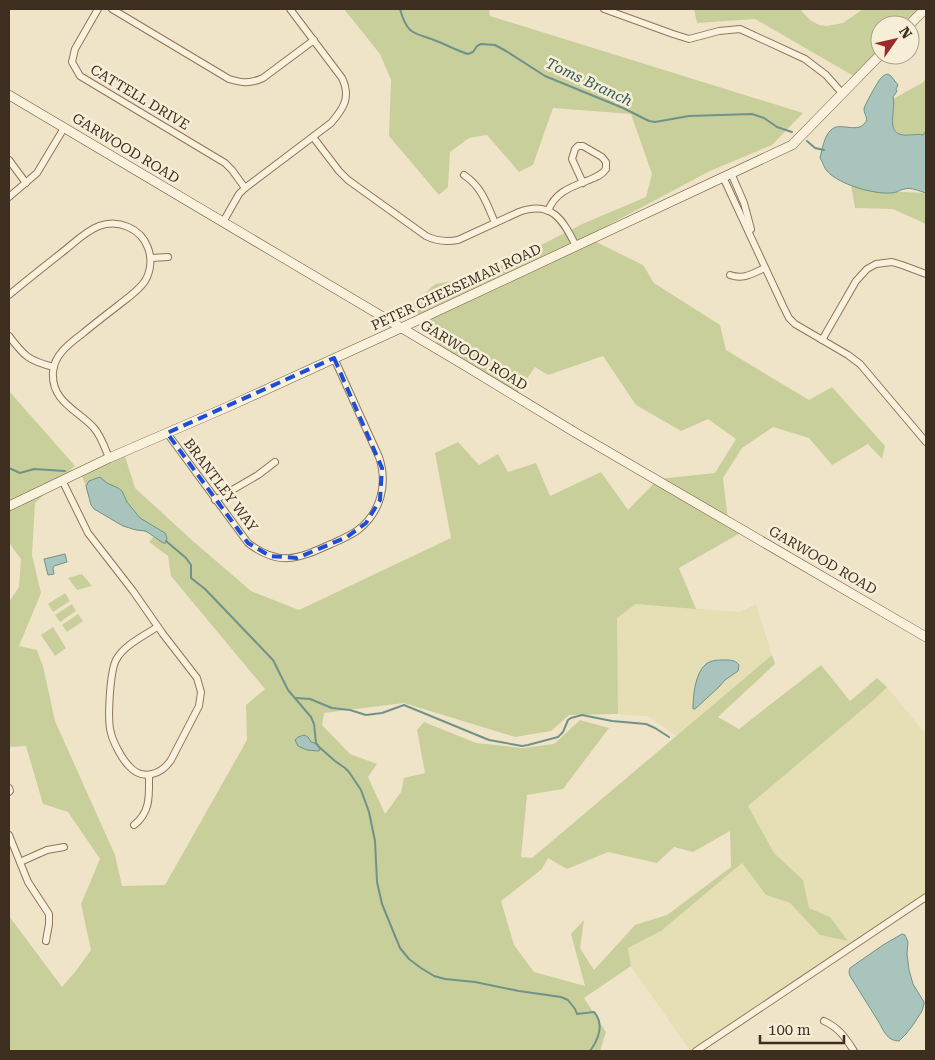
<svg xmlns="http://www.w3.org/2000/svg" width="935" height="1060" font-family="'Roboto Serif',serif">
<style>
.farmland{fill:#e6deb5}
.green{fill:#c9cf9b;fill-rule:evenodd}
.water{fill:#a9c4bc;stroke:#6f938a}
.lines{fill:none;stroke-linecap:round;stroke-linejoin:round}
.stream{stroke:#6f938a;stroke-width:2}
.street-casing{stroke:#8d765c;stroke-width:8}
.secondary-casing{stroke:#6f573f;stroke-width:10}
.street{stroke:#faf1dc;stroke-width:6}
.secondary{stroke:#faf1dc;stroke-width:9}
.marked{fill:none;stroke:#1d4ed8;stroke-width:4;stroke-dasharray:10 6;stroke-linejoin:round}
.labels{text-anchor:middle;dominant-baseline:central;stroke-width:5;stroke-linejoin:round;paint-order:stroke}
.street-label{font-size:14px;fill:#3d2e20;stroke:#f7eed8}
.water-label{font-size:15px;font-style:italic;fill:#2f5d5a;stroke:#f7eed8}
</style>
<rect width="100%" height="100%" fill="#f0e4c8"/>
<!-- farmland -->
<g class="farmland">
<polygon points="636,604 740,612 756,604 772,655 676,736 648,716 624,715 618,714 617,618"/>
<polygon points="887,687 925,733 926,733 926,894 699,1051 690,1051 631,966 628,948 661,931 742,863 766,895 790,903 820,935 847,941 830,917 809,908 803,880 774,853 747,806 876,698"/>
</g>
<!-- green -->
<g class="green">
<path d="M344,9h145l1,7 313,97 -31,32 -62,26 -124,66 57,28 11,18 66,42 6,25 83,50 23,-13 53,59 -3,13 -14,-15 -36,21 -23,-27 -36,-11 -31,21 -19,30 5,42 16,11 -65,37 17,41 -60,-5 -19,14 1,96 -49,1 -18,16 -36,6 -111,-34 -80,10 -2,12 28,29 27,10 -9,13 17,37 16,-22 3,-14 21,-5 -8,-43 7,-8 52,21 47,5 31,-4 26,-24 29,8 -46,61 -36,6 -6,62 11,1 240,-203 3,9 -57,53 21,12 82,-64 29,36 27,-23 10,9 -11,11 -128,108 26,47 29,27 6,28 21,9 18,24 -28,-6 -30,-32 -24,-8 -24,-32 -81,68 -33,17 3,18 -47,32 22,34 -6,19h-591v-135l53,71 13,-15 16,-22 -10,-46 19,-45 -32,-47 -25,-8 -17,-58 -17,1v-145l10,-15 2,-28 -12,-16v-152l66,75 -40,37 -3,52 9,38 -22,53 18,4 6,16 12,55 60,134 7,31 43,-1 82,-145 -1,-35 19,-16 -94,-113 -3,-20 -19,-14 5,-6 -60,-27 -12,-33 43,-20 10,32 59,54 57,49 48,19 152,-72 -16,-85 23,-11 21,23 19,-11 10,18 28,-9 14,33 51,-24 27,38 30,-31 57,-6 21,-34 -28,-20 -27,12 -45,-26 -33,-49 -55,19 -13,-8 -21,31 -69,-43 -27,-41 -5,-10 22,-20 44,-7 101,-52 66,-28 6,-23 -21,-60 -78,-6 -20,57 -14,7 -32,-37 -18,3 -19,14 -2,35 -9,8 -50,-59 2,-56 -11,-26zM730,831l1,36 -64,48 -32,10 -41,45 -14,-22 4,-28 -13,14 14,52 -51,-14 -20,-27 -13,-44 41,-32 6,-11 19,11 41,-17 49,11 17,-16 19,5z"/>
<polygon points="694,9 800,9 810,20 819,25 827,26 843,23 863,9 925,9 909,25 880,25 880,55 857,78 755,19 697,23"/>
<polygon points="926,79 926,141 901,137 892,127 893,99 922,83"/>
<polygon points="850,180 878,191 926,193 926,224 893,209 855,208"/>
<polygon points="82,574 92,586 77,590 68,578"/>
<polygon points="65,593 70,601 53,612 48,604"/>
<polygon points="72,604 76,611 60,622 55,615"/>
<polygon points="78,614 83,621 67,632 62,625"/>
<polygon points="53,627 66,648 55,656 41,635"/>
</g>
<!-- water -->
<g class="water">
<path d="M888,74l3,2 7,9 -2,4 1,2 -4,6c3,11 -6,32 6,37 8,3 17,-1 24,1l3,-4v62c-7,-2 -15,-6 -22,-4 -7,2 -7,4 -15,4 -16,1 -51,-9 -62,-22 -3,-3 -4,-9 -7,-13 2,-8 4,-22 11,-28 9,-9 25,4 34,-7 4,-5 -1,-8 -1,-14 0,-3 14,-28 17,-31 3,-3 3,-3 7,-4z"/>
<polygon points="100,477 107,483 118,488 122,491 127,502 140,518 165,533 167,538 166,543 163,543 146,531 136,530 123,526 94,509 91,505 86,486 89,481"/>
<polygon points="65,554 67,562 54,566 53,568 54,574 48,575 44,559"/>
<path d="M721,660c6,0 14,-1 18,5l-1,6 -13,9 -6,7 -24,22h-2c0,-13 2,-36 13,-45 4,-3 9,-4 15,-4z"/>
<polygon points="304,735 308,737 311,742 318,744 320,750 318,751 307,750 298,746 295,740 298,737"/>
<path d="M902,934l3,1 3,7 -1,12 2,16 4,14 11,18v2l-2,7 -9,14 -7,9 -7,7c-11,0 -15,-9 -19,-17l-30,-48 -1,-4 1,-4 33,-23z"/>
</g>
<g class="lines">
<!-- stream -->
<g class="stream">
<path d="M400,9c8,29 16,23 39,33 10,4 19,9 29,12l5,-2 4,-6 4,-2 14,1 11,6 39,25 78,32 26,13 6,1 34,-6 63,-2 12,4 13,9 15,5"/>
<polyline points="807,141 815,148 824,150"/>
<polyline points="9,468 20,473 34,469 65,471"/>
<path d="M166,541l20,17 5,7v13l14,11 68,71 15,30 23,27 3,7 2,19 2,3 17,15 10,7 4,4 12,18 8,22 6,29 2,41 5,22 18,44 9,11 12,9 13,8 11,3 30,3 44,9 42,6 7,3 7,9 2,5 17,-2c11,12 4,28 -4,39"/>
<polyline points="296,698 310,699 332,708 350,710 366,715 382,713 404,705 489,740 522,746 528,745 558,737 563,732 568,720 571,718 582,715 612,721 646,724 655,728 669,737"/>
</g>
<defs>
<g id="street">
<polyline points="98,9 75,49 72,62 80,76 225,163 232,170 245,188"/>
<path d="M112,9l117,70c13,4 21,5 34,-1l51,-38"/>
<polyline points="604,9 673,34 689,39 719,31 740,29 805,59 826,75 842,93"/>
<path d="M313,137l26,34 9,9 78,56c10,5 21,6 32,4l61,-28c33,-12 44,8 57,34"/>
<polyline points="9,160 26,183"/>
<polyline points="731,173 744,203 751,229"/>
<path d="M464,175c18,12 23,29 31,48"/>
<polyline points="723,177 783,306 789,318 795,324 848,355 860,364 926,442"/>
<polyline points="9,197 37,173 64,128"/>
<path d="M548,211c7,-19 23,-24 41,-31 7,-3 13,-5 17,-11v-7l-4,-5 -19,-11h-5l-3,3 -3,10 11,24"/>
<path d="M223,222l16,-28 6,-6 86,-65c13,-15 20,-26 11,-45l-52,-69"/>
<polyline points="151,258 168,257"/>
<path d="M730,275c14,5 23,-2 35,-7"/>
<path d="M9,295c18,-15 37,-30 56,-45 10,-8 21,-19 34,-24 19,-7 42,2 49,22 4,10 3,23 -3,33 -6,9 -16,16 -25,23 -13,10 -26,20 -38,30 -13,10 -28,21 -29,38 -2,30 25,38 41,56 7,8 11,20 15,30"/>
<path d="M9,336c15,20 20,25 45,31"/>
<polyline points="822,340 856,281 867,269 876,264 892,262 902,265 926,274"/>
<path d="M167,433l81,110c31,24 50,16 83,1 9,-4 19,-8 27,-14 23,-18 30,-46 21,-73l-45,-99"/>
<path d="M62,480l26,53 45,58 30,43 34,44 4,14 -2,14 -28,54c-10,15 -29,21 -42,6 -7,-7 -16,-24 -18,-33 -4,-13 -1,-61 5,-73 8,-15 28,-24 41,-33"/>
<polyline points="215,500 258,475 275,462"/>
<polyline points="9,788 10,791 9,792"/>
<path d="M134,825c17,-13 15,-30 15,-50"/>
<polyline points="9,835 28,882 49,914 49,924 46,941"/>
<polyline points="20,862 47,850 64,847"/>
<path d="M824,1021c15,7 21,16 30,30"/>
<polyline points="696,1051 926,897"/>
</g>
<g id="secondary">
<polyline points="909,25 925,9"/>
<polyline points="9,95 464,365 576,433 926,637"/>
<polyline points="9,506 109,458 232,405 401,328 792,145 880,55"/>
</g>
</defs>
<!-- street casing -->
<use href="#street" class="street-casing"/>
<!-- secondary casing -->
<use href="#secondary" class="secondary-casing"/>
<!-- street -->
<use href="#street" class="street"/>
<!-- secondary -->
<use href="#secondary" class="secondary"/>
</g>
<!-- marked area -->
<path class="marked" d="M334,358l48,110 -2,32 -14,23 -19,14 -50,21 -27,-2 -22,-13 -81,-110z"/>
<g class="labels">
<!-- street labels -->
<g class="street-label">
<text transform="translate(140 97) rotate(31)">CATTELL DRIVE</text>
<text transform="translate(126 148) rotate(31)">GARWOOD ROAD</text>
<text transform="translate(456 287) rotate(-25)">PETER CHEESEMAN ROAD</text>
<text transform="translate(474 355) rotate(31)">GARWOOD ROAD</text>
<text transform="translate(221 485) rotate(53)">BRANTLEY WAY</text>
<text transform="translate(823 560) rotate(30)">GARWOOD ROAD</text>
</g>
<!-- water labels -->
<g class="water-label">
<text transform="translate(589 82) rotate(25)">Toms Branch</text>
</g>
</g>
<!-- border -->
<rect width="935" height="1060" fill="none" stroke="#3d2e20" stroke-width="20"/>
<!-- north arrow -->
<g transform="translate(895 40) rotate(56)"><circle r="24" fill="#f7eed8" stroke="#ada18e"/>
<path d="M0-4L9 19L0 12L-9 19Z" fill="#9e2a2b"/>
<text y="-8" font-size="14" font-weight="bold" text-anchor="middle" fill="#3d2e20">N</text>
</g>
<!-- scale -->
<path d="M760 1035v8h84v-8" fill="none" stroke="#3d2e20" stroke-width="2.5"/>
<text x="768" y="1035" font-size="15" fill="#3d2e20" stroke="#f7eed8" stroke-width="4" paint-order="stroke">100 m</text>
</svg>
